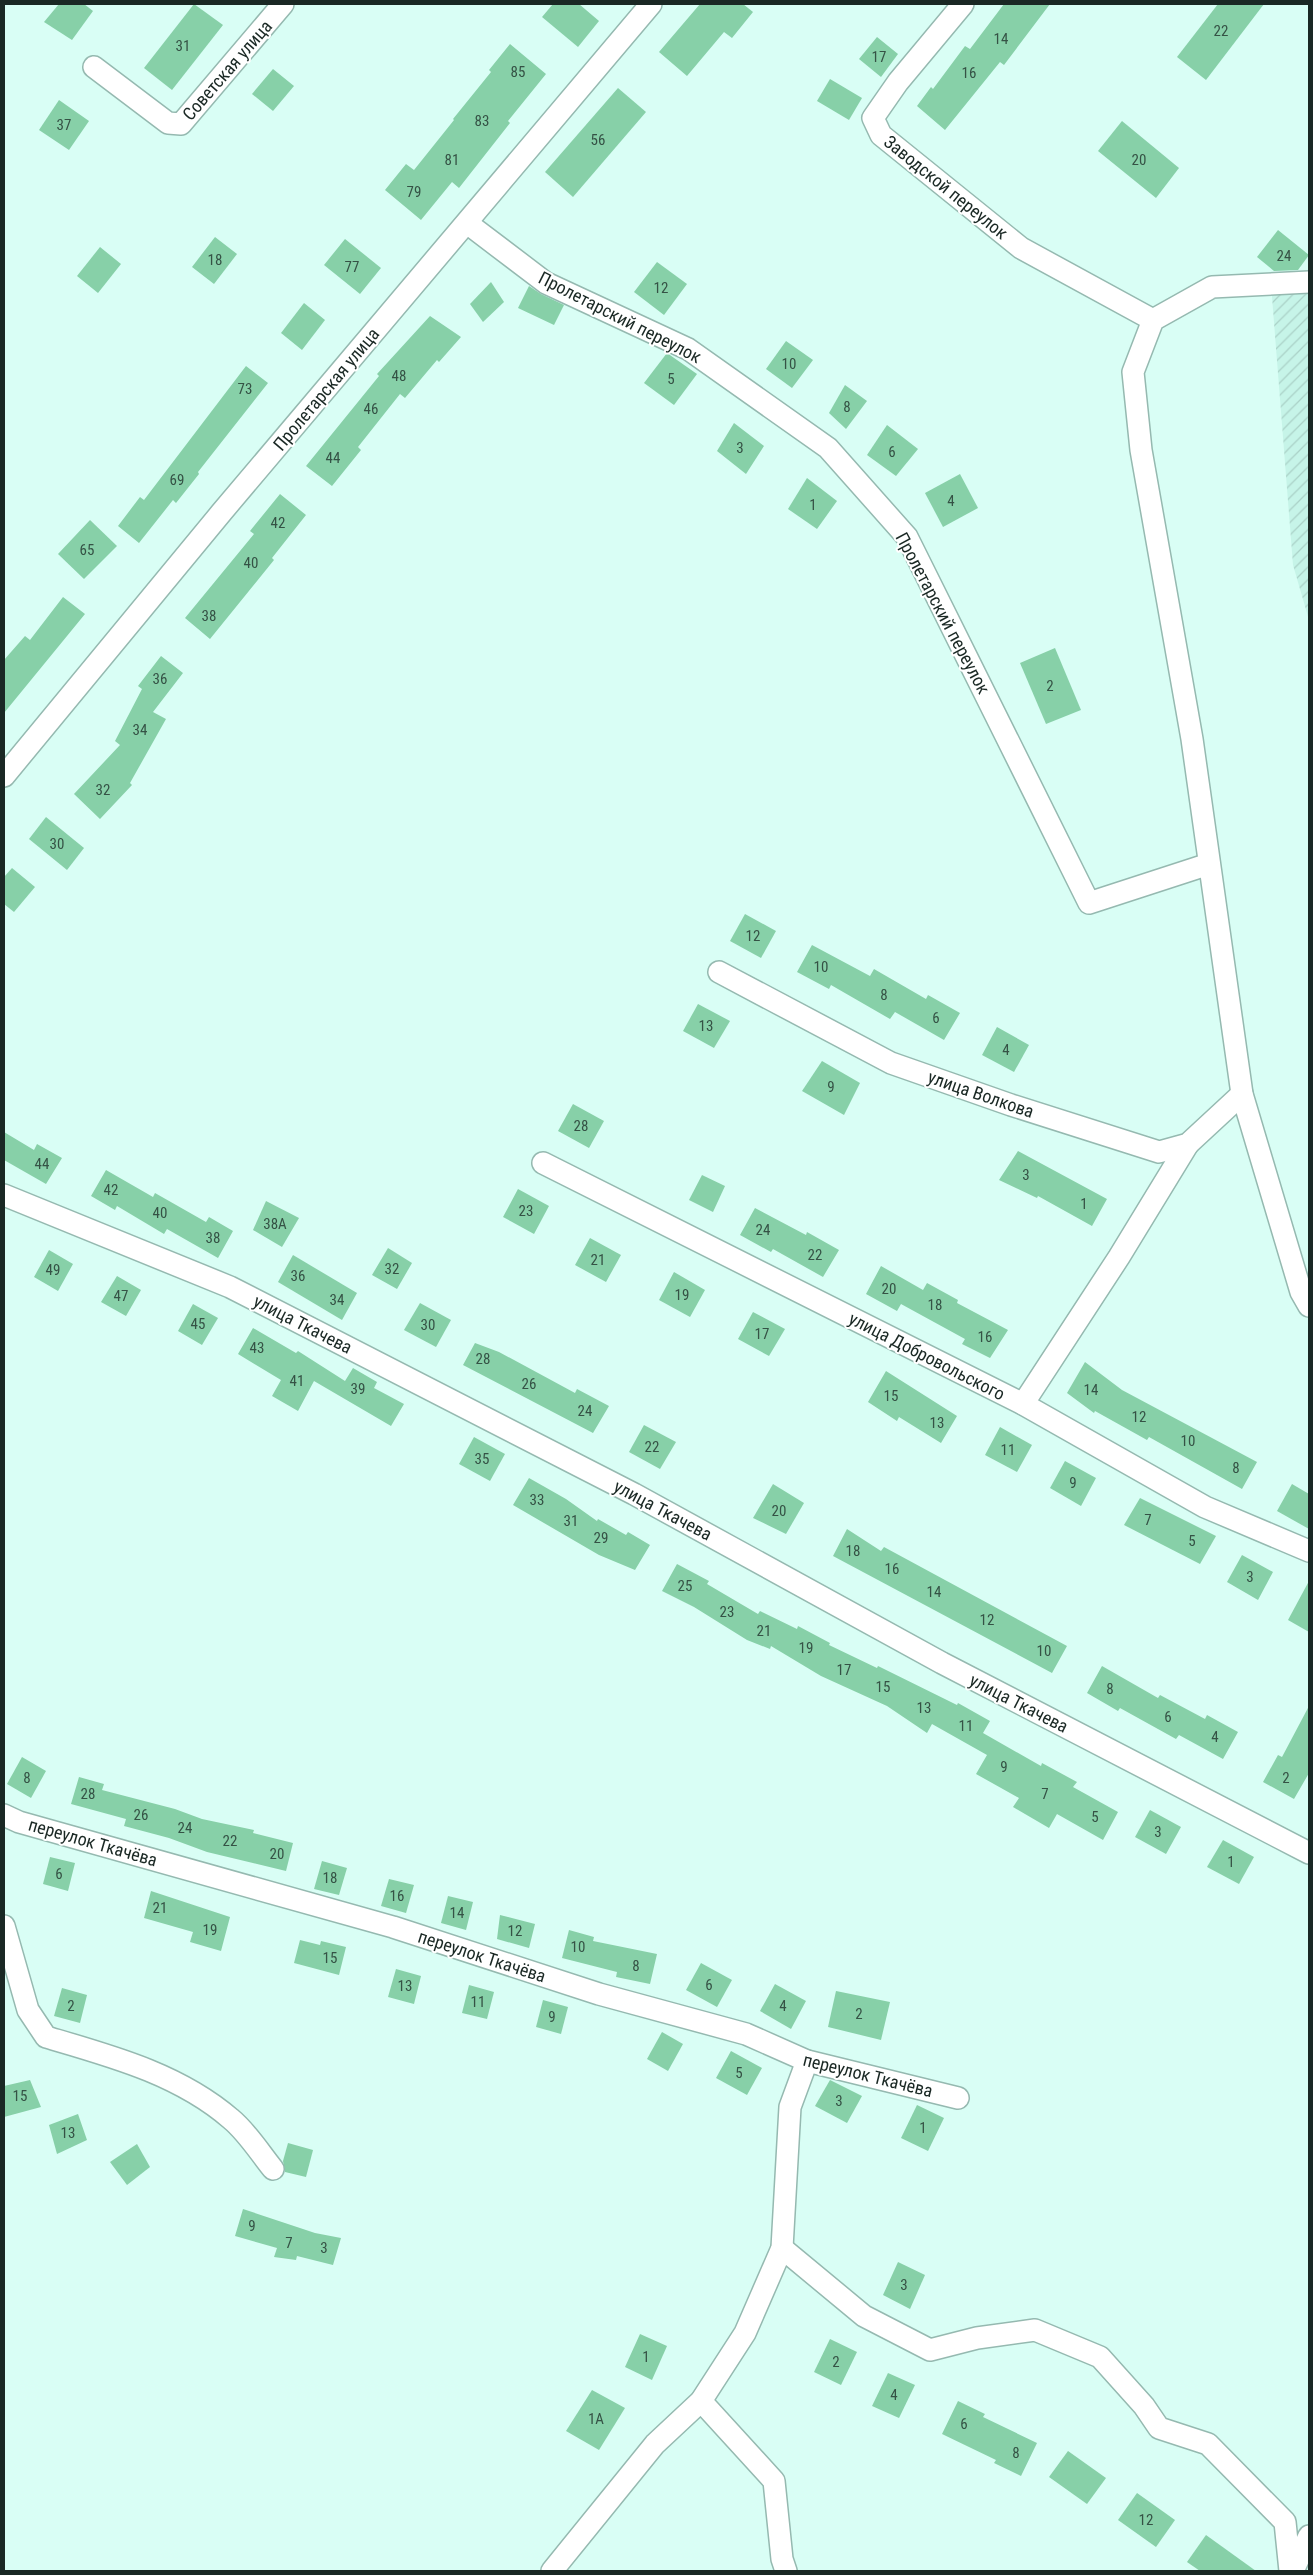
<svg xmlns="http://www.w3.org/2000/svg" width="1313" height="2575" font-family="'Roboto Condensed',sans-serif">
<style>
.industrial{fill:url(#industrial-furrows)}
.building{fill:#87d0a8}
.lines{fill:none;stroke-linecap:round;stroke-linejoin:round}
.minor-casing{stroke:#95b9b0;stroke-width:24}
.minor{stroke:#fff;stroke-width:21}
.labels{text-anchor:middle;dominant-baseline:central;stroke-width:4;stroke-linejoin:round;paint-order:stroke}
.number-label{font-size:15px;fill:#355245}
.street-label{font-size:18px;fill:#1a2824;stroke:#fff}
</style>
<defs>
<pattern id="industrial-furrows" width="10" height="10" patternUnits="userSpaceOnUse" patternTransform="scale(1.25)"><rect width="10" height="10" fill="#c6f4e8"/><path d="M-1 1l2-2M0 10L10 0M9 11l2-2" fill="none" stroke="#aad1c7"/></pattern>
</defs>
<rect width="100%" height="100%" fill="#d9fef5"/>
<!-- industrial -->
<polygon class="industrial" points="1309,279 1309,620 1293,565 1271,284"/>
<!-- building -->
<g class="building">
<polygon points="59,4 84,4 93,11 72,40 44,22"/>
<polygon points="194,4 223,25 172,90 144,68"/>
<polygon points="553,4 579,4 599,21 578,47 542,17"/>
<polygon points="700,4 743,4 753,12 732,38 724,32 687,76 659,52"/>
<polygon points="1004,4 1050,4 1004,65 1000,62 945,130 917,106 931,87 933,89 965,46 970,49"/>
<polygon points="1218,4 1264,4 1206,80 1177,57"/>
<polygon points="877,37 898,54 881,77 859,59"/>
<polygon points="510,44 546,74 508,121 510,123 459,188 452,182 421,220 385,190 406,164 414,170 454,120 453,119 491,72 489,70"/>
<polygon points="273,69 294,86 273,111 252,94"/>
<polygon points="830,79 862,98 849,120 817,101"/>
<polygon points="618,88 646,112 573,197 545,172"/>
<polygon points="59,100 89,121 69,150 39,130"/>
<polygon points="1122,121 1179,168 1156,198 1098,151"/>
<polygon points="1278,230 1309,255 1298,270 1274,271 1257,257"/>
<polygon points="215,237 237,254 214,284 192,267"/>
<polygon points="345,239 381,268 360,294 324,265"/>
<polygon points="100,247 121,264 98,293 77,276"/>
<polygon points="657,262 687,284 664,315 634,292"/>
<polygon points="491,282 504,302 483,322 470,304"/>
<polygon points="529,286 541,294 564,305 554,325 518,308"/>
<polygon points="304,303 325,320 302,350 281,333"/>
<polygon points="430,316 461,337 439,362 437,360 405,398 400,394 358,447 361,450 332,486 306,466 379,376 377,374"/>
<polygon points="786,341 813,360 792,388 766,369"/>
<polygon points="667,353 697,374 674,405 644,383"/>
<polygon points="246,366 268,383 198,472 199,474 176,503 173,500 139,543 118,526 140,497 144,500"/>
<polygon points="845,385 867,401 846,429 829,413"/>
<polygon points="734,423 764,446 746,474 717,451"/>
<polygon points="887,425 918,449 896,476 867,455"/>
<polygon points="960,474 978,508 943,527 925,493"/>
<polygon points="807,478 837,501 817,529 788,509"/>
<polygon points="280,494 306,515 272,558 274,560 210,639 185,618 254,534 250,531"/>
<polygon points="90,520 117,546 84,579 58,554"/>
<polygon points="63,597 85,614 4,713 4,660 25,636 30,640"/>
<polygon points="1055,648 1081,710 1046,724 1020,663"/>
<polygon points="161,656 183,673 153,712 166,719 130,783 132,785 100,819 74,794 120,745 115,741 142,689 138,686"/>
<polygon points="46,817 84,848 67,870 29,839"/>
<polygon points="12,868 35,887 14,912 4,904 4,877"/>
<polygon points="745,914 776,931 761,958 730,941"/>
<polygon points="812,945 870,976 874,969 926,999 928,995 960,1013 944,1040 895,1012 890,1019 831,985 829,989 797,972"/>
<polygon points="698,1004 730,1021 714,1048 683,1031"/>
<polygon points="997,1027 1029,1045 1014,1072 982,1055"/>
<polygon points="822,1061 860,1083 844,1115 802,1091"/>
<polygon points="573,1104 604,1121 589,1148 558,1131"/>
<polygon points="4,1132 34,1150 37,1144 62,1158 46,1184 4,1160"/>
<polygon points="1018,1151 1107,1199 1092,1226 1038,1196 1037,1198 999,1180"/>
<polygon points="106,1170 153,1197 155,1193 206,1222 209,1217 233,1231 218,1258 167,1229 164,1234 117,1206 115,1210 91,1196"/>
<polygon points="702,1175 725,1186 713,1212 689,1200"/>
<polygon points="518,1189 549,1206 534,1234 503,1217"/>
<polygon points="266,1201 299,1218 282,1247 253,1230"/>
<polygon points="755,1208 806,1235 807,1232 839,1250 823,1277 773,1249 771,1252 740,1235"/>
<polygon points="590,1238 621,1255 606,1282 575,1265"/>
<polygon points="388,1248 412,1263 397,1289 372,1275"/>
<polygon points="49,1250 73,1264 58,1291 34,1277"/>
<polygon points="293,1255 357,1293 342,1320 278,1282"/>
<polygon points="881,1266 923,1290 927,1283 958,1300 957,1303 1008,1330 990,1358 962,1344 965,1339 901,1304 897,1311 866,1294"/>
<polygon points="674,1272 705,1290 690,1317 659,1300"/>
<polygon points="117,1276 141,1290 126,1316 101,1302"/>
<polygon points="420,1303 451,1320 436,1347 404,1330"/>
<polygon points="193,1304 218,1318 202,1345 178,1331"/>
<polygon points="753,1312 785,1329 769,1356 738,1339"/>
<polygon points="253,1328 296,1353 298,1351 345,1381 353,1368 377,1382 374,1388 404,1404 391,1426 314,1381 298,1411 272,1396 281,1380 238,1354"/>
<polygon points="475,1343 499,1352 575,1393 577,1389 609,1406 593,1433 463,1365"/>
<polygon points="1085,1362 1122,1390 1257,1462 1242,1489 1149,1437 1147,1440 1095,1411 1094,1413 1067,1393"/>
<polygon points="886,1371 957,1416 941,1443 899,1417 897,1421 868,1402"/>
<polygon points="644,1425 676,1442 660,1469 629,1452"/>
<polygon points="1000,1427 1032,1445 1017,1472 985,1455"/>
<polygon points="474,1437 505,1454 490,1481 459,1464"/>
<polygon points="1065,1461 1096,1478 1081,1506 1050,1488"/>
<polygon points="529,1478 566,1499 597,1521 598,1519 626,1535 628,1532 650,1545 635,1570 599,1555 513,1505"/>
<polygon points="773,1484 804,1503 786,1534 753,1518"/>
<polygon points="1292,1484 1309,1494 1309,1529 1277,1511"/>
<polygon points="1140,1498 1216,1536 1200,1564 1124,1525"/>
<polygon points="847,1529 881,1551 884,1547 1067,1646 1052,1673 833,1556"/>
<polygon points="1242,1555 1273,1572 1258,1600 1227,1582"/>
<polygon points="677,1564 709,1581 707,1584 758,1614 760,1611 797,1629 798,1626 830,1643 829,1645 877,1668 878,1666 957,1705 958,1703 990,1721 983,1733 1041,1766 1042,1763 1077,1782 1073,1787 1118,1812 1103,1840 1057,1814 1049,1828 1013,1807 1019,1798 976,1774 987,1755 932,1724 927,1733 887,1706 821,1676 771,1646 770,1649 747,1640 694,1607 662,1591"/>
<polygon points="1309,1581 1309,1632 1288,1620"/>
<polygon points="1102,1666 1158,1698 1160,1695 1205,1719 1207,1715 1238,1732 1223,1759 1179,1735 1176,1739 1120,1708 1118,1711 1087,1693"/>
<polygon points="1309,1706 1309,1773 1294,1799 1263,1782 1278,1755 1282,1757"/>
<polygon points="22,1757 46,1771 31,1798 7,1784"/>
<polygon points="79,1777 104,1784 102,1790 175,1809 202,1819 254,1830 253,1833 293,1843 286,1871 207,1852 169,1838 124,1826 126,1819 71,1804"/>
<polygon points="1150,1810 1181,1827 1166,1854 1135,1837"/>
<polygon points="1223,1840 1254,1857 1239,1884 1207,1867"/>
<polygon points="50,1857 75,1863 68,1891 43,1884"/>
<polygon points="322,1861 347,1868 339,1895 314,1889"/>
<polygon points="389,1879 414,1885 406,1913 381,1906"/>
<polygon points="151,1891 230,1917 221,1951 190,1942 193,1932 144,1918"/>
<polygon points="448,1896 473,1902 466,1930 441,1923"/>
<polygon points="500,1915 535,1924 529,1948 497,1939"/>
<polygon points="569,1930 594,1937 593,1941 657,1954 650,1984 616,1977 617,1972 562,1958"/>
<polygon points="300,1940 320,1945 321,1941 346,1947 339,1975 294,1963"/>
<polygon points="701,1963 732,1980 717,2007 686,1990"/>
<polygon points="396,1969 421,1976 414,2004 388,1997"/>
<polygon points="775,1984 806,2001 791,2029 760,2011"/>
<polygon points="469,1985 494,1992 487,2019 462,2013"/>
<polygon points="62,1988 87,1995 80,2023 54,2016"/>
<polygon points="836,1991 890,2002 881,2040 828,2027"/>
<polygon points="543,2000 568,2007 561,2034 536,2027"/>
<polygon points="662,2032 683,2044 668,2071 647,2059"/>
<polygon points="731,2051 762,2068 747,2095 716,2078"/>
<polygon points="30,2080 41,2107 4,2117 4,2086"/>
<polygon points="830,2080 862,2096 847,2123 815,2106"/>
<polygon points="917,2105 944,2118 928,2151 901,2138"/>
<polygon points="78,2114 87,2140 57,2154 49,2125"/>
<polygon points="288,2143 313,2150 306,2177 285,2172 283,2161"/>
<polygon points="137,2144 150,2167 127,2185 110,2162"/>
<polygon points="243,2209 315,2233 341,2238 333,2265 297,2256 296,2260 274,2257 277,2248 235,2236"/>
<polygon points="898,2262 925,2275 910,2309 883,2295"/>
<polygon points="640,2334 667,2346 652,2380 625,2367"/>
<polygon points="830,2339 857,2352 841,2385 814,2372"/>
<polygon points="888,2373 915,2385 899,2418 872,2406"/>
<polygon points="592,2390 625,2408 599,2450 566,2431"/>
<polygon points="958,2401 985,2414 983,2417 1037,2443 1021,2476 994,2463 996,2460 942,2434"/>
<polygon points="1068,2451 1106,2478 1087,2504 1049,2477"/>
<polygon points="1137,2493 1175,2520 1156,2547 1118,2520"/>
<polygon points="1206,2535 1256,2571 1200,2571 1187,2562"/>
</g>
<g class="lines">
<defs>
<g id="minor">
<polyline points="963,4 898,82 873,118 881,135 1021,248 1153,320"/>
<polyline points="94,67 168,123 181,124 283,4"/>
<polyline points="467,223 546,283 688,349 828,448 907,537 1089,903 1209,864"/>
<polyline points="1309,282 1212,287 1153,320 1133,372 1141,450 1192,739 1242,1094 1301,1292 1309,1306"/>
<polyline points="4,776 221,513 651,4"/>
<polyline points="719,972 891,1063 1011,1105 1159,1152 1188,1144 1242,1094"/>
<polyline points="543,1163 1023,1404 1205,1507 1309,1551"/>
<polyline points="4,1195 230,1287 634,1494 942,1663 1309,1853"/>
<polyline points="1023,1404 1119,1257 1188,1144"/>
<polyline points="4,1815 19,1822 393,1927 599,1994 746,2034 807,2061 958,2098"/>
<path d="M4,1926l24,84 18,27c65,19 133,37 185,82 16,13 29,34 42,50"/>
<polyline points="782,2248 864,2316 930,2350 977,2338 1035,2330 1100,2357 1144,2406 1159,2428 1208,2444 1285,2522 1290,2571"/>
<polyline points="701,2401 774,2481 782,2559 786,2571"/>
<polyline points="552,2571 655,2444 701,2401 745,2333 782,2248 790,2107 807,2061"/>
<polyline points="1293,2571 1309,2536"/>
</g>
</defs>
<!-- minor casing -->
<use href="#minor" class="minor-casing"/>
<!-- minor -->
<use href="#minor" class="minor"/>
</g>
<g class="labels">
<!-- number labels -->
<g class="number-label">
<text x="1221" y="31">22</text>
<text x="1001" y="39">14</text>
<text x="183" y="46">31</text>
<text x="879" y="57">17</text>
<text x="518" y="72">85</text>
<text x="969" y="73">16</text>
<text x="482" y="121">83</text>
<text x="64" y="125">37</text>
<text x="598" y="140">56</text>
<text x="452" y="160">81</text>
<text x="1139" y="160">20</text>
<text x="414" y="192">79</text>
<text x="1284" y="256">24</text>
<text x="215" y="260">18</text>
<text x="352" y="267">77</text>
<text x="661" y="288">12</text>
<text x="789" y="364">10</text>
<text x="399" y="376">48</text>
<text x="671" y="379">5</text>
<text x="245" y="389">73</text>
<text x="847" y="407">8</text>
<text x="371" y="409">46</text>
<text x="740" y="448">3</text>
<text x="892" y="452">6</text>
<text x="333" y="458">44</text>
<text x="177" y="480">69</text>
<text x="951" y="501">4</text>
<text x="813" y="505">1</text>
<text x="278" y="523">42</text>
<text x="87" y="550">65</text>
<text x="251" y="563">40</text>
<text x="209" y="616">38</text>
<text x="160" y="679">36</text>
<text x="1050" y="686">2</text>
<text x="140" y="730">34</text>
<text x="103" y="790">32</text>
<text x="57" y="844">30</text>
<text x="753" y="936">12</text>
<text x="821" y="967">10</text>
<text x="884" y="995">8</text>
<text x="936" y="1018">6</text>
<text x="706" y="1026">13</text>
<text x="1006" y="1050">4</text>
<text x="831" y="1087">9</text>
<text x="581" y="1126">28</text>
<text x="42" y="1164">44</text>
<text x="1026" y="1175">3</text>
<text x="111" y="1190">42</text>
<text x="1084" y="1204">1</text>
<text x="526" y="1211">23</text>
<text x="160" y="1213">40</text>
<text x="275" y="1224">38А</text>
<text x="763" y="1230">24</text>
<text x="213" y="1238">38</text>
<text x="815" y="1255">22</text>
<text x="598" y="1260">21</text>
<text x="392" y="1269">32</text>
<text x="53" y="1270">49</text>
<text x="298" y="1276">36</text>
<text x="889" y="1289">20</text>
<text x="682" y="1295">19</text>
<text x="121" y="1296">47</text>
<text x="337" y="1300">34</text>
<text x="935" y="1305">18</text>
<text x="198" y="1324">45</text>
<text x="428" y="1325">30</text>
<text x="762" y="1334">17</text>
<text x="985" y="1337">16</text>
<text x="257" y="1348">43</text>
<text x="483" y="1359">28</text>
<text x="297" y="1381">41</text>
<text x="529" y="1384">26</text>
<text x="358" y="1389">39</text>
<text x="1091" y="1390">14</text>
<text x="891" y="1396">15</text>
<text x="585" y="1411">24</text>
<text x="1139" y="1417">12</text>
<text x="937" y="1423">13</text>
<text x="1188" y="1441">10</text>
<text x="652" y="1447">22</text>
<text x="1008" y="1450">11</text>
<text x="482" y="1459">35</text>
<text x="1236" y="1468">8</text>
<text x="1073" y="1483">9</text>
<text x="537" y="1500">33</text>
<text x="779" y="1511">20</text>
<text x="1148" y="1520">7</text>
<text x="571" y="1521">31</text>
<text x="601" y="1538">29</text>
<text x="1192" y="1541">5</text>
<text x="853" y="1551">18</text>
<text x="892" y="1569">16</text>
<text x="1250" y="1577">3</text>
<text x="685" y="1586">25</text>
<text x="934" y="1592">14</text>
<text x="727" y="1612">23</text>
<text x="987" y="1620">12</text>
<text x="764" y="1631">21</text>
<text x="806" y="1648">19</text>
<text x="1044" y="1651">10</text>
<text x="844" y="1670">17</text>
<text x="883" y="1687">15</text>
<text x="1110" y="1689">8</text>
<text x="924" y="1708">13</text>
<text x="1168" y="1717">6</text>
<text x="966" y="1726">11</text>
<text x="1215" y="1737">4</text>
<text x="1004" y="1767">9</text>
<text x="27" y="1778">8</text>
<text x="1286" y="1778">2</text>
<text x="88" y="1794">28</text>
<text x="1045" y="1794">7</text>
<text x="141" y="1815">26</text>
<text x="1095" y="1817">5</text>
<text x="185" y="1828">24</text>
<text x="1158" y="1832">3</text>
<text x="230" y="1841">22</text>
<text x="277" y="1854">20</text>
<text x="1231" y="1862">1</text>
<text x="59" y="1874">6</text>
<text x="330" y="1878">18</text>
<text x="397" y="1896">16</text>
<text x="160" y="1908">21</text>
<text x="457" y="1913">14</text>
<text x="210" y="1930">19</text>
<text x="515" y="1931">12</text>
<text x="578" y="1947">10</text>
<text x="330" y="1958">15</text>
<text x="636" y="1966">8</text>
<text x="709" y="1985">6</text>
<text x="405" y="1986">13</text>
<text x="478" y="2002">11</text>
<text x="71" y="2006">2</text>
<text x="783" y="2006">4</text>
<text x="859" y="2014">2</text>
<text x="552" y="2017">9</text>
<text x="739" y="2073">5</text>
<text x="20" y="2096">15</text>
<text x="839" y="2101">3</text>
<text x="923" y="2128">1</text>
<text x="68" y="2133">13</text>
<text x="252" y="2226">9</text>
<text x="289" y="2243">7</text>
<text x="324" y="2248">3</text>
<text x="904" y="2285">3</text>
<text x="646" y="2357">1</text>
<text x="836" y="2362">2</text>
<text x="894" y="2395">4</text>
<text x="596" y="2419">1А</text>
<text x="964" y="2424">6</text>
<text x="1016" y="2453">8</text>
<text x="1146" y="2520">12</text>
</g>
<!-- street labels -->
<g class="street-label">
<text transform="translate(227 70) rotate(-49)">Советская улица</text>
<text transform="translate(946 187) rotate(39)">Заводской переулок</text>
<text transform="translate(620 317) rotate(27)">Пролетарский переулок</text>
<text transform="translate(326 389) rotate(-50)">Пролетарская улица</text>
<text transform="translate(943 613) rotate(62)">Пролетарский переулок</text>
<text transform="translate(981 1094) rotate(19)">улица Волкова</text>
<text transform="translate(303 1324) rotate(27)">улица Ткачева</text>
<text transform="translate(927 1356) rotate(27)">улица Добровольского</text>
<text transform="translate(663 1510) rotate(28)">улица Ткачева</text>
<text transform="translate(1019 1703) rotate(27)">улица Ткачева</text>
<text transform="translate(93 1842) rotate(16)">переулок Ткачёва</text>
<text transform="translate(482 1956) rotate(18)">переулок Ткачёва</text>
<text transform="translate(868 2075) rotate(14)">переулок Ткачёва</text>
</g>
</g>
<!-- border -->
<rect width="1313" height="2575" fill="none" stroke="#1a2824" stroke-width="10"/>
</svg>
